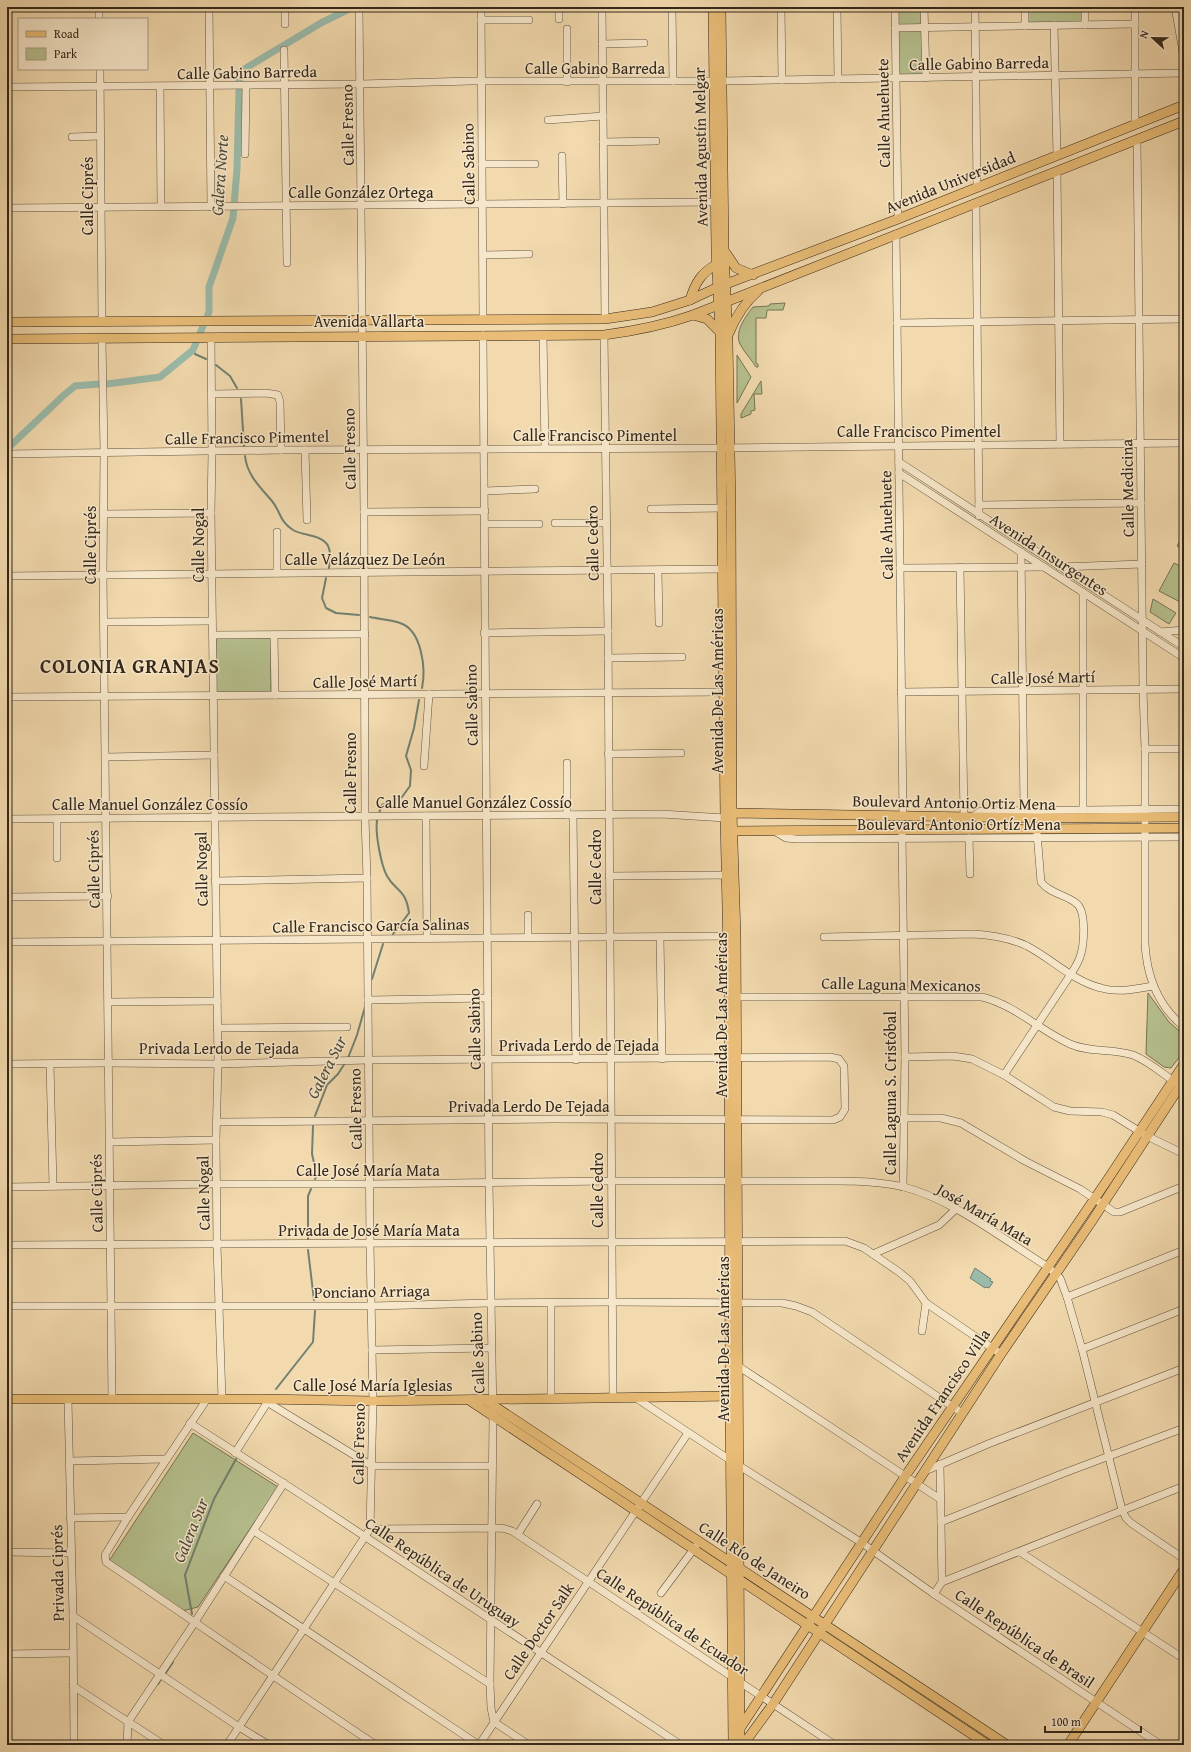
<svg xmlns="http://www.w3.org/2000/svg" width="1191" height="1752" font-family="'Gentium Book Plus',serif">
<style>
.green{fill:#b6c08e;stroke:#747454}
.water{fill:#9bbbaa;stroke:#718070}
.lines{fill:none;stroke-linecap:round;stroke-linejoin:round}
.stream{stroke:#718070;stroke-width:2}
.canal{stroke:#9bbbaa;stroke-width:7}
.minor-casing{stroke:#63543f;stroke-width:8}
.major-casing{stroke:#33271a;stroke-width:10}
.minor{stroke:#f7e7ca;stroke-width:7}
.major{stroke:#e9bd77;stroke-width:9}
.labels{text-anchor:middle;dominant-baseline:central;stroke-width:3;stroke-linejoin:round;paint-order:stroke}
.street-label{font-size:16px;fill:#33271a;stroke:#f7e7ca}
.water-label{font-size:17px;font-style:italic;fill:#4d4c3e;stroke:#f7e7ca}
.district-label{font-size:20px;font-weight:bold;letter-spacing:1px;fill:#33271a;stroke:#f7e7ca}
</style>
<rect width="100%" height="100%" fill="#f2daae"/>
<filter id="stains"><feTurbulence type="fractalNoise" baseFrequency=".005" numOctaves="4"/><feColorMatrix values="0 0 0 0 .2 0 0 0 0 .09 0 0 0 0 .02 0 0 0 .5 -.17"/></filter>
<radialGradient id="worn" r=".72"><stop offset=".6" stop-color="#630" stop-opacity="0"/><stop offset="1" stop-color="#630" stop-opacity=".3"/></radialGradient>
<!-- green -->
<g class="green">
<polygon points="895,7 924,7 926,78 896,79"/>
<polygon points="1025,7 1085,7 1085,25 1025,26"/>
<path d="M785,303l-2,7h-16l-1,8h-10v45l2,1v3h-2c-4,-7 -12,-15 -16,-23 -6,-12 6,-28 13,-37l16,-1 1,-2z"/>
<polygon points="737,355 751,377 737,403"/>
<polygon points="761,381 762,394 754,394 755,410 751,411 751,414 741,418 741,414"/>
<polygon points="1184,534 1184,550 1177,546"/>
<polygon points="1174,563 1184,568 1184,604 1159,591"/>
<polygon points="1153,599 1176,613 1169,624 1150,612"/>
<polygon points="216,638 271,638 271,692 216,693"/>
<polygon points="1148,993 1169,1022 1184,1035 1184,1051 1171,1068 1164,1067 1146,1054"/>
<polygon points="193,1433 278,1487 198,1607 182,1611 109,1561"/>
</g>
<!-- water -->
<polygon class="water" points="975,1268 991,1279 990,1281 993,1282 989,1288 986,1287 985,1288 970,1278"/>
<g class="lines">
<!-- stream -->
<g class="stream">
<polyline points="193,350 195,354 206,359"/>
<polyline points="216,365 230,376 237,388"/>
<polyline points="241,399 244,446"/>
<path d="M245,456c2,19 15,31 27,45 9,11 7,20 21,29 10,6 24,4 32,12 7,6 5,18 4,26"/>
<polyline points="326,578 322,598 326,608 336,613 359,615"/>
<path d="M370,617c9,2 22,3 30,6 22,7 26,46 22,65"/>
<polyline points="379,813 382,805 402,797 410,786 411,770 406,756 414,728 419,700"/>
<path d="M377,820c-2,13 4,45 10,56 9,16 19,13 22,37l-16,21"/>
<polyline points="372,979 383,944"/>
<polyline points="348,1058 357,1035 365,1007"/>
<polyline points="315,1116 327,1085 338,1074 345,1063"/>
<polyline points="313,1126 312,1154 317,1176 315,1179"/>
<polyline points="308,1239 308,1196 311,1189"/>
<polyline points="308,1250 314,1300"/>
<polyline points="276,1389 313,1342 315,1311"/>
<polyline points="192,1614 185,1575 214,1499 236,1459"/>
<polyline points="165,1674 173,1662"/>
<polyline points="158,1684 161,1679"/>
</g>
<!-- canal -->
<g class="canal">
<polyline points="239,81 241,71 321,23 353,7"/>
<polyline points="107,384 160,377 193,350 209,312 209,287 233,218 237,169 239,91"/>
<polyline points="7,449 64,395 75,386 99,384"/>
</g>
<defs>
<g id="minor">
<polyline points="99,7 99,19"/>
<polyline points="209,7 211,207"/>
<polyline points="285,7 285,24"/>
<polyline points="481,7 483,320"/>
<polyline points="602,7 605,319"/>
<polyline points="672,7 673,81"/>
<polyline points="781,7 782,80"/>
<polyline points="837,7 838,79"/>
<polyline points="895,7 898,219"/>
<polyline points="924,7 926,78"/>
<polyline points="975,7 977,187"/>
<polyline points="1025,7 1025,26"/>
<polyline points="1085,7 1085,25"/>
<polyline points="1135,7 1135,124"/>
<polyline points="1175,7 1184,58"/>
<polyline points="559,19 559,7"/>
<polyline points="481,20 529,20"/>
<polyline points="1054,25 1057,155"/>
<polyline points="895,28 1135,24"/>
<polyline points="602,44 644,43"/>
<polyline points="284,50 287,263"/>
<polyline points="100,69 102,322"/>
<polyline points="567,82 567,29"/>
<polyline points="7,87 360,84 471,81 722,81 1184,73"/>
<polyline points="160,87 161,206"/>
<polyline points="548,120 603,116"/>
<polyline points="72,137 100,136"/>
<path d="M1137,140l6,550 2,59v195c2,34 13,62 39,83"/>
<polyline points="603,142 656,141"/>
<polyline points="245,154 246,86"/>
<polyline points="562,156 563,204"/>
<polyline points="482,164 535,164"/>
<polyline points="1057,172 1060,444"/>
<polyline points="976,204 979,516"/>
<polyline points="7,208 715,202"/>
<polyline points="896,234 903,816"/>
<polyline points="483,255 529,254"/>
<polyline points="897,323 1184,319"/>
<polyline points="483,335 489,1183 493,1417 490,1684 491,1708 494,1722 529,1745"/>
<polyline points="543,335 545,448"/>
<polyline points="604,335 608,631 613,1398"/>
<polyline points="211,338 212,452 211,513 218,1064 216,1140 217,1245 222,1399"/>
<polyline points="102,339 104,452 103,575 112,1399"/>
<polyline points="212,394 266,393 278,395 280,402 281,450"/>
<polyline points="305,450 307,520"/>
<polyline points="7,454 281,450 722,448 1184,443"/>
<polyline points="899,462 1184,647"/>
<polyline points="899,473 1184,658"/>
<polyline points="485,491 535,489"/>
<polyline points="979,505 1141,503"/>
<polyline points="651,509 723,508"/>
<polyline points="364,512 485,511"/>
<polyline points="104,514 211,513"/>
<polyline points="555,523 606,523"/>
<polyline points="485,524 539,524"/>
<polyline points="277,532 277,573"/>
<polyline points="1021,552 1024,810"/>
<polyline points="960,567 964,817"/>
<polyline points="1060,567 1142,564"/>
<polyline points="900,568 1044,567"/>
<polyline points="658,570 659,623"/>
<polyline points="7,576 723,569"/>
<polyline points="1083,593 1083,810"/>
<polyline points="104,622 212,621"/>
<polyline points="1160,632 1184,630"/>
<polyline points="484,633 608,631"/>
<polyline points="213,635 365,634"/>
<polyline points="274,635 275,695"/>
<polyline points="608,658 682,657"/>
<polyline points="901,692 1184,689"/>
<polyline points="7,697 723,692"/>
<polyline points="1145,749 1184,749"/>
<polyline points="608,754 681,753"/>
<polyline points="106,757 214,755"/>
<polyline points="567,763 567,815"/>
<polyline points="424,766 429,694"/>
<polyline points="573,815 576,1060"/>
<polyline points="426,816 427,938"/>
<polyline points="972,817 981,811 1184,809"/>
<polyline points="7,819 661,814 725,818"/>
<polyline points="57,819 57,858"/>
<polyline points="776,832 786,838 797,839 1184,837"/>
<polyline points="902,835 905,1057 903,1187"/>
<polyline points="969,838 970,874"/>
<polyline points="609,876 731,875"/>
<polyline points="215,881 367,878"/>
<polyline points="7,897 108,896"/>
<polyline points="660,937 662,1059"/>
<path d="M824,937l149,-3c19,1 37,4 54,12 25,13 46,35 74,42 17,5 35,1 52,-2"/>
<polyline points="528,938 528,915"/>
<polyline points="7,942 733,936"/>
<path d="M733,997h249c33,8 57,33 88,47 20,9 42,4 63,11 18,7 34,23 51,33"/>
<polyline points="368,1000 488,998"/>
<polyline points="109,1002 217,1001"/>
<polyline points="217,1028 347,1027"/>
<polyline points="905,1057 953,1056 972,1059 1004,1075 1054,1107 1070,1111 1102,1112 1113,1115 1147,1136 1184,1154"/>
<polyline points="7,1064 108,1063 218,1064 369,1060 830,1057 839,1059 844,1066 845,1109 840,1117 833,1120 553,1119 217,1122"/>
<polyline points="50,1064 53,1186"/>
<path d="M1004,1075l67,-101c3,-5 7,-11 9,-17 4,-11 7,-46 -4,-54 -10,-8 -27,-10 -35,-21l-4,-49"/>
<polyline points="905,1118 941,1118 961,1123 1025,1161 1080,1189 1114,1212 1120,1212 1184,1186"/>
<polyline points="110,1142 216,1140"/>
<path d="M7,1187l210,-3h153l241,-3h226c22,0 45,1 67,6 50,13 100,53 144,80l12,11 7,19 15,52 40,161 4,8 5,5 53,36"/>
<polyline points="7,1245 845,1241 864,1248 899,1272 910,1281 926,1303 1001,1354"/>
<polyline points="873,1254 939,1225 956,1209"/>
<polyline points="1067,1297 1184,1250"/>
<polyline points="551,1303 551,1399"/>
<polyline points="7,1306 372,1306 490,1303 612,1302 782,1303 796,1306 812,1312 962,1413"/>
<polyline points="922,1331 926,1303"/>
<polyline points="1082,1349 1184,1309"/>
<polyline points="372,1350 491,1348"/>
<polyline points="738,1366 940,1499"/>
<polyline points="636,1398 730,1460 862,1543 934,1594 1161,1745"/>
<path d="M207,1399l-79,118 -23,38 1,7c91,61 179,123 270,183"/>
<polyline points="262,1399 372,1466 492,1466"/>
<polyline points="68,1400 73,1616 74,1745"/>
<polyline points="190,1423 305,1497 681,1745"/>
<polyline points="235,1453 267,1403"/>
<polyline points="70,1461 166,1459"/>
<polyline points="940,1464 942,1582"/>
<polyline points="925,1471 988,1444 1184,1368"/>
<polyline points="70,1518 128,1517"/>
<polyline points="941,1522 1064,1473 1184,1428"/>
<polyline points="370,1529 502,1528 512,1531 835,1745"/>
<polyline points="254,1531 490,1684"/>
<polyline points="518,1534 537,1504"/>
<polyline points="7,1552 70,1553"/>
<polyline points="1020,1552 1184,1659"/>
<polyline points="224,1576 479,1745"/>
<polyline points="661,1593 696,1546"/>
<polyline points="934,1594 942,1582 1184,1486"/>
<polyline points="73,1616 239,1727 269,1745"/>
<polyline points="7,1654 72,1653"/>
<polyline points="73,1686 164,1745"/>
<polyline points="7,1723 8,1745"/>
<polyline points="127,1745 128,1722 195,1622 284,1483"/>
<polyline points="227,1745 370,1529 373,1401 370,1244 367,878 365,817 364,512 359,7"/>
<polyline points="479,1745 688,1433"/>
</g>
<g id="major">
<polyline points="713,7 716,250 720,332 725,818 729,997 730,1397 733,1745"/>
<polyline points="721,7 724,250 728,343 731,507 732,813 736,936 740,1745"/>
<polyline points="726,253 736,268 753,275"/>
<path d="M690,300c5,-17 11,-27 27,-36"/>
<polyline points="693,315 707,319 720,332"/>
<polyline points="7,322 605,319 652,312 690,300 718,287 898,219 1184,105"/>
<path d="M729,333c7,-17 15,-30 29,-42"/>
<path d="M7,339l597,-4c31,-4 60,-10 89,-20l491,-194"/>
<polyline points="728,816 732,813 1039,818 1184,817"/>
<polyline points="727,831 1184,828"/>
<polyline points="7,1399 262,1399 373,1401 735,1396"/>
<polyline points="469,1400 988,1745"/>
<polyline points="485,1400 1007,1745"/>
<polyline points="739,1730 906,1475 1108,1179 1184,1064"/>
<polyline points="743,1745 773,1704 1001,1354 1092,1221 1184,1080"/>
<polyline points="1068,1745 1184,1569"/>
</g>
</defs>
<!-- minor casing -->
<use href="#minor" class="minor-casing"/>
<!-- major casing -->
<use href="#major" class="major-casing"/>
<!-- minor -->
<use href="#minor" class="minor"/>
<!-- major -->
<use href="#major" class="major"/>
</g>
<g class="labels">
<!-- street labels -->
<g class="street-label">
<text transform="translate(979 63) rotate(-1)">Calle Gabino Barreda</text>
<text x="595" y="68">Calle Gabino Barreda</text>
<text transform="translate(247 72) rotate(-1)">Calle Gabino Barreda</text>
<text transform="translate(883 113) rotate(-91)">Calle Ahuehuete</text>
<text transform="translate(347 125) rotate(-91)">Calle Fresno</text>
<text transform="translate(700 147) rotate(-91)">Avenida Agustín Melgar</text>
<text transform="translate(468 164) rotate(-91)">Calle Sabino</text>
<text transform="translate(950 182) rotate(-22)">Avenida Universidad</text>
<text x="361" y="192">Calle González Ortega</text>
<text transform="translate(87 196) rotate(-90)">Calle Ciprés</text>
<text x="369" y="321">Avenida Vallarta</text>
<text x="919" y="431">Calle Francisco Pimentel</text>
<text x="595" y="435">Calle Francisco Pimentel</text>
<text transform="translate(247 437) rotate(-1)">Calle Francisco Pimentel</text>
<text transform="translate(349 449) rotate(-91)">Calle Fresno</text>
<text transform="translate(1127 488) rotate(-91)">Calle Medicina</text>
<text transform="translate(886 525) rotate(-91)">Calle Ahuehuete</text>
<text transform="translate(592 543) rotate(-91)">Calle Cedro</text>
<text transform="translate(90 545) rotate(-90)">Calle Ciprés</text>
<text transform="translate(198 545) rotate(-90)">Calle Nogal</text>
<text transform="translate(1049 554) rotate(33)">Avenida Insurgentes</text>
<text x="365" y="559">Calle Velázquez De León</text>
<text transform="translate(1043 677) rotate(-1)">Calle José Martí</text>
<text transform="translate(365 681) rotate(-1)">Calle José Martí</text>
<text transform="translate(717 691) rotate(-90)">Avenida De Las Américas</text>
<text transform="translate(471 705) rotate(-91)">Calle Sabino</text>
<text transform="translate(350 773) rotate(-90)">Calle Fresno</text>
<text x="474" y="802">Calle Manuel González Cossío</text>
<text transform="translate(954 802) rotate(1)">Boulevard Antonio Ortiz Mena</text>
<text x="150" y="804">Calle Manuel González Cossío</text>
<text x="959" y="824">Boulevard Antonio Ortíz Mena</text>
<text transform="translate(595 867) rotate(-90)">Calle Cedro</text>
<text transform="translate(93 869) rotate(-91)">Calle Ciprés</text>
<text transform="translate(201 869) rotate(-91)">Calle Nogal</text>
<text transform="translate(371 925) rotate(-1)">Calle Francisco García Salinas</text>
<text transform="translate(901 984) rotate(1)">Calle Laguna Mexicanos</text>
<text transform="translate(721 1015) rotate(-90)">Avenida De Las Américas</text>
<text transform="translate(474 1029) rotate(-91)">Calle Sabino</text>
<text x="579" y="1045">Privada Lerdo de Tejada</text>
<text x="219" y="1048">Privada Lerdo de Tejada</text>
<text transform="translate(890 1093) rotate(-90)">Calle Laguna S. Cristóbal</text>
<text x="529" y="1106">Privada Lerdo De Tejada</text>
<text transform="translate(355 1109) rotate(-91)">Calle Fresno</text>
<text x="368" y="1170">Calle José María Mata</text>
<text transform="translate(597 1190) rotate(-90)">Calle Cedro</text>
<text transform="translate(96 1193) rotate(-91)">Calle Ciprés</text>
<text transform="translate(203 1193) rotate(-91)">Calle Nogal</text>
<text transform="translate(985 1214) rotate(30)">José María Mata</text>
<text x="369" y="1230">Privada de José María Mata</text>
<text transform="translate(372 1291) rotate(-1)">Ponciano Arriaga</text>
<text transform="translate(723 1339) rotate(-90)">Avenida De Las Américas</text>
<text transform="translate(477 1353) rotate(-92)">Calle Sabino</text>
<text x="373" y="1385">Calle José María Iglesias</text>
<text transform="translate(942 1395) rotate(-56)">Avenida Francisco Villa</text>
<text transform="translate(358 1444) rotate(-89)">Calle Fresno</text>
<text transform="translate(755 1560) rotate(33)">Calle Río de Janeiro</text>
<text transform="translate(443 1572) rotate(34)">Calle República de Uruguay</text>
<text transform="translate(57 1573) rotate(-91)">Privada Ciprés</text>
<text transform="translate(673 1621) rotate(34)">Calle República de Ecuador</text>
<text transform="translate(538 1631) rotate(-56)">Calle Doctor Salk</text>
<text transform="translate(1025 1638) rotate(34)">Calle República de Brasil</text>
</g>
<!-- water labels -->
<g class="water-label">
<text transform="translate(219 175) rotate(-86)">Galera Norte</text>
<text transform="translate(326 1067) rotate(-63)">Galera Sur</text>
<text transform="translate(190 1530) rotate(-68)">Galera Sur</text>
</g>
<!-- district labels -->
<g class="district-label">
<text x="130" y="665">COLONIA GRANJAS</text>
</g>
</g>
<!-- margin -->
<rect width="1191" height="1752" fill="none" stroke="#f2daae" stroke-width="24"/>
<rect x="8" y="8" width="1175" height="1736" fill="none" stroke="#33271a" stroke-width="2"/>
<rect x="12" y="12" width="1167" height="1728" fill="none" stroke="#33271a"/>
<!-- legend -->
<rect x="18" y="18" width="130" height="52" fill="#f7e7ca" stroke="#a99a84"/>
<rect x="26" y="31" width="20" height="6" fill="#e9bd77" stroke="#a99a84"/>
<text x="54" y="38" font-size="12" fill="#33271a">Road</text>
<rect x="26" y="48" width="20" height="12" fill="#b6c08e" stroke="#a99a84"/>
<text x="54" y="58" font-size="12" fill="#33271a">Park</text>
<!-- north arrow -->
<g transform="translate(1153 38) rotate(292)" stroke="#f7e7ca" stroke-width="3" paint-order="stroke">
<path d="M0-3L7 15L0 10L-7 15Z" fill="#33271a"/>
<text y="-6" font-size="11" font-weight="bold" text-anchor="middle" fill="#33271a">N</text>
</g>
<!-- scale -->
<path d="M1045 1726v6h96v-6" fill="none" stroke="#33271a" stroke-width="2"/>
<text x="1051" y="1726" font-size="12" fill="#33271a" stroke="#f7e7ca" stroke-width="3" paint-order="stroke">100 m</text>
<rect width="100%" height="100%" filter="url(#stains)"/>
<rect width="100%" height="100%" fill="url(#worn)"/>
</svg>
